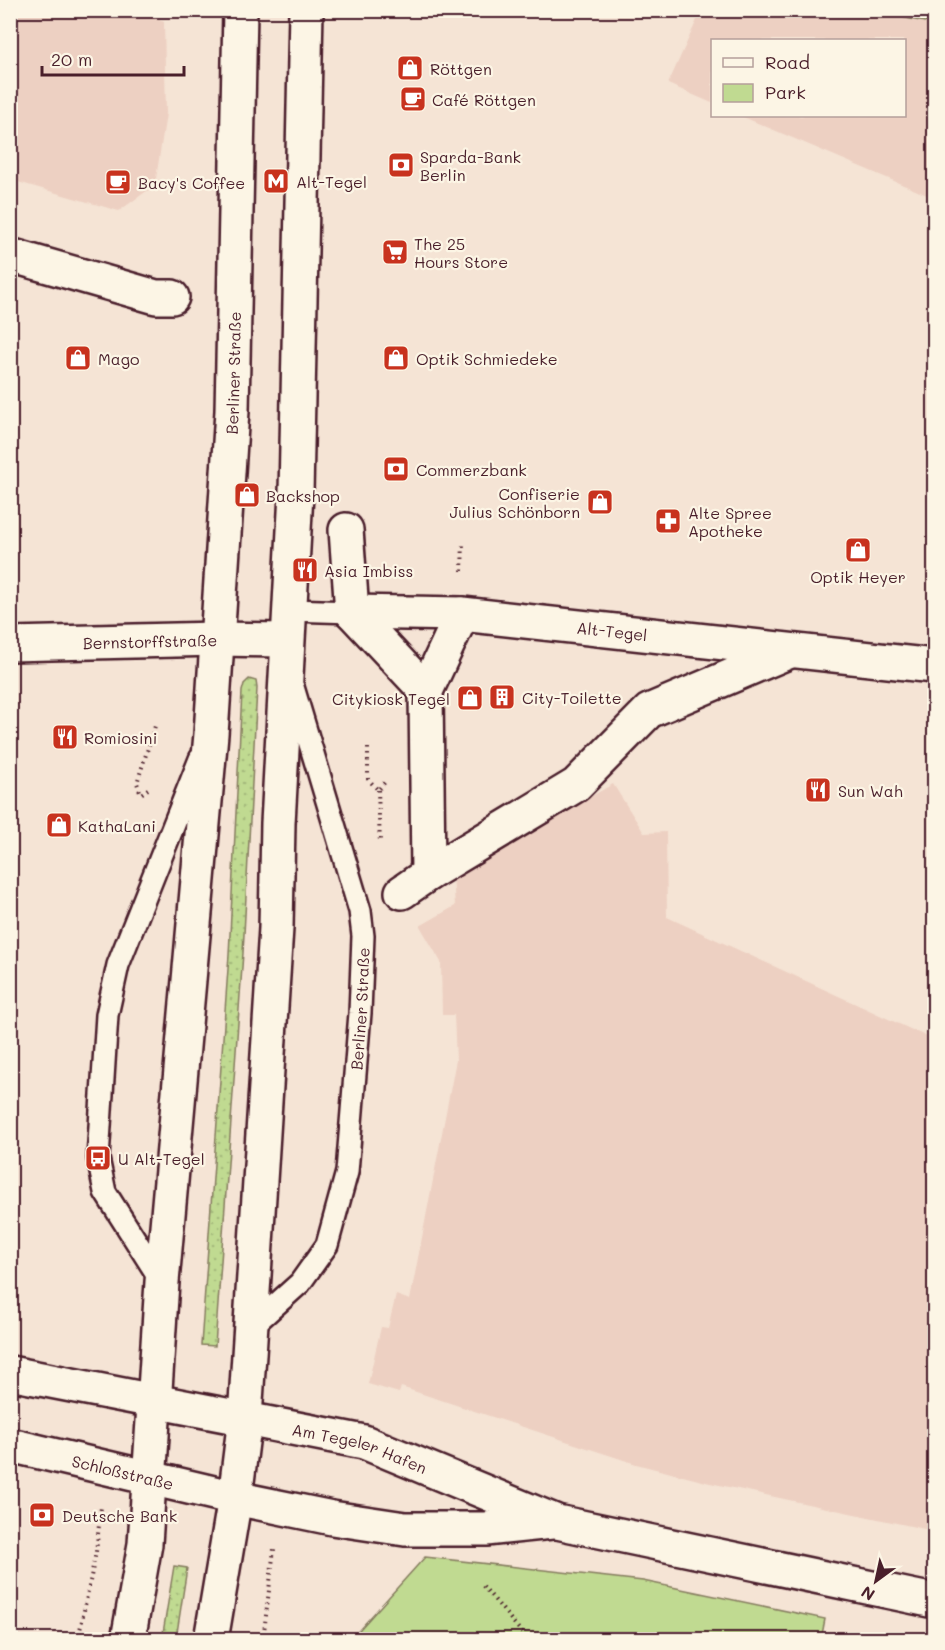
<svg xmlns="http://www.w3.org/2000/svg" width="945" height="1650" font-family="Mali,sans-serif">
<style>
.built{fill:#edd0c2}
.grass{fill:url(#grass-dots);stroke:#857c5e;stroke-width:1.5}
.park{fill:#c0da91;stroke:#857c5e;stroke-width:1.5}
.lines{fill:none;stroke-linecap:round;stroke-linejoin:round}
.lane-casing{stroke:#4a1f2b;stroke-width:26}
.street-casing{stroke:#4a1f2b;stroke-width:38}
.secondary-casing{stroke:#4a1f2b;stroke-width:38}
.path{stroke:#4a1f2b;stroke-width:4;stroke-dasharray:1.5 4.5;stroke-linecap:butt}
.lane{stroke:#fcf5e5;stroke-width:21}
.street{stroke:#fcf5e5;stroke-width:33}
.secondary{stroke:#fcf5e5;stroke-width:33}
.labels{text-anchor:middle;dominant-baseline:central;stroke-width:4.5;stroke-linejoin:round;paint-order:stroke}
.poi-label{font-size:16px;fill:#4a1f2b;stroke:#fcf5e5;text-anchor:start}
.street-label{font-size:16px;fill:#4a1f2b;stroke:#fcf5e5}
</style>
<defs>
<pattern id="grass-dots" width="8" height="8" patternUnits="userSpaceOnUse" patternTransform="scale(1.5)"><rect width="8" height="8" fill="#c0da91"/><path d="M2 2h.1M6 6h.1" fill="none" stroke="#a6bb7d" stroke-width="1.8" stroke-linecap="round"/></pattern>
</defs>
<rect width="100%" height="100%" fill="#f5e4d5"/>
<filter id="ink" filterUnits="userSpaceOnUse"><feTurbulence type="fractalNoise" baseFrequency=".0167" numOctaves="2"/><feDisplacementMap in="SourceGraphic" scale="12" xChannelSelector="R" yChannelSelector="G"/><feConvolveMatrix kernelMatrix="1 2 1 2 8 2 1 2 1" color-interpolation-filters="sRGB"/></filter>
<g filter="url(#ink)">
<!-- built -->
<g class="built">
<polygon points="10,11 141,11 164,22 166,114 155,185 119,211 11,180"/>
<polygon points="701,11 934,11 934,198 741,116 904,116 904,40 712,40 712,103 668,84"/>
<polygon points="613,784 644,833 666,832 667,917 934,1040 934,1531 710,1483 636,1464 401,1387 399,1393 368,1384 381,1327 388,1328 396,1295 410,1300 456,1060 454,1015 442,1015 441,962 420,926 455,906 453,875"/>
</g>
<!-- grass -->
<g class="grass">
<polygon points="249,679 256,681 257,688 243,953 215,1346 201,1345 229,955 242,691 244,684"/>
<polygon points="174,1566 187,1568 176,1639 162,1639"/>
</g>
<!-- park -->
<g class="park">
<polygon points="874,11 934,11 934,24"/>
<polygon points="425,1557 643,1581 825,1619 821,1640 351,1639"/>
</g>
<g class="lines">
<defs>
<g id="lane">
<polyline points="290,610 352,612"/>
<polyline points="162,1282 105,1192 98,1158 107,1015 118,965 200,759"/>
<path id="s1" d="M251,1327l49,-44 27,-38 20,-73 13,-159 3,-77 -3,-25 -67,-224"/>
</g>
<g id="street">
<polyline points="10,255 156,297 172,297"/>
<polyline points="346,530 352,612 426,691"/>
<path id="s2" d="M352,612l110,2 472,52"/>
<polyline points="428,874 576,785 649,711 790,651"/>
<polyline points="402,892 428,874 426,691 462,614"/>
<path id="s3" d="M10,1373l354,69 193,80 377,79"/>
<path id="s4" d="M10,1445l225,53 97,20 73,11h81l66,-7"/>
</g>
<g id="secondary">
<path id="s5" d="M10,644l207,-5 70,1"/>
<path id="s6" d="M128,1640l17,-96 17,-262 49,-548 21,-323 8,-401"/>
<polyline points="211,1640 235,1498 245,1418 276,928 278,823 296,494 306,10"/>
</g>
</defs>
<!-- lane casing -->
<use href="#lane" class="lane-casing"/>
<!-- street casing -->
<use href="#street" class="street-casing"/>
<!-- secondary casing -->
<use href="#secondary" class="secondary-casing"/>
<!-- path -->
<g class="path">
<polyline points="462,571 463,542"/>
<polyline points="368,748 368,779 378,790 385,782"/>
<polyline points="148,789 141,794 137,783 155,726"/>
<polyline points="378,790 380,844"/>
<polyline points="483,1586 528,1640"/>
<polyline points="78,1640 96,1552 101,1507"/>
<polyline points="263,1640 274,1549"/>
<polyline points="835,1640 837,1633"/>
</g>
<!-- lane -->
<use href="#lane" class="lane"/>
<!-- street -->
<use href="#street" class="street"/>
<!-- secondary -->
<use href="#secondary" class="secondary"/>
</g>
</g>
<!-- icons -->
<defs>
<symbol id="shop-square" viewBox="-11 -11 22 22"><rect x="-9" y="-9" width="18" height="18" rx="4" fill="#c8321e" stroke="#fcf5e5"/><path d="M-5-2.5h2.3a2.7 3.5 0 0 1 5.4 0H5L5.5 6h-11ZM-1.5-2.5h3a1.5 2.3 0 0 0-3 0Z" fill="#fff"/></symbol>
<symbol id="cafe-square" viewBox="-11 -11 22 22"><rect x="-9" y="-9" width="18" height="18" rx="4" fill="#c8321e" stroke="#fcf5e5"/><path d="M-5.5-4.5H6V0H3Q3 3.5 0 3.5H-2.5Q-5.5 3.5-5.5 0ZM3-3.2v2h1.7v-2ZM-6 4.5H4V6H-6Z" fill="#fff"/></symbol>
<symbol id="bank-square" viewBox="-11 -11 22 22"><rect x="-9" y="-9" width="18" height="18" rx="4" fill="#c8321e" stroke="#fcf5e5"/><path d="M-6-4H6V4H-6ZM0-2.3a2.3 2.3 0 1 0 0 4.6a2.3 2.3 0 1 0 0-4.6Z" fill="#fff"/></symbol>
<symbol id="metro-square" viewBox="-11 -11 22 22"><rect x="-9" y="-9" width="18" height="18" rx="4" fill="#c8321e" stroke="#fcf5e5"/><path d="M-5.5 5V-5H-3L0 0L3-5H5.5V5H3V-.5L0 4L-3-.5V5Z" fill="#fff"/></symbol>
<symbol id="supermarket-square" viewBox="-11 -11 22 22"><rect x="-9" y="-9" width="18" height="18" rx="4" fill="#c8321e" stroke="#fcf5e5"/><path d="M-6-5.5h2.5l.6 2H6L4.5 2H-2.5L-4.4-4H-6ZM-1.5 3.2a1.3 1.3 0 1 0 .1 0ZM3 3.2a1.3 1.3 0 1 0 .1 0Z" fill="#fff"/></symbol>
<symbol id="pharmacy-square" viewBox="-11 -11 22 22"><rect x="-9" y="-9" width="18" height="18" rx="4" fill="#c8321e" stroke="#fcf5e5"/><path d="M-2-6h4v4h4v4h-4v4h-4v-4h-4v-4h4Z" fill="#fff"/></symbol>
<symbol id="restaurant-square" viewBox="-11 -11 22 22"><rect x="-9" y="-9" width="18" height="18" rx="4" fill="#c8321e" stroke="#fcf5e5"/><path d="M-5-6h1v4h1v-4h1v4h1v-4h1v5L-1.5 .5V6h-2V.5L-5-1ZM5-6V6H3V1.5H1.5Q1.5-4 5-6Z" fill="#fff"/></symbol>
<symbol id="building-square" viewBox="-11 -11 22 22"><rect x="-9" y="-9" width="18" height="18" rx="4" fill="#c8321e" stroke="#fcf5e5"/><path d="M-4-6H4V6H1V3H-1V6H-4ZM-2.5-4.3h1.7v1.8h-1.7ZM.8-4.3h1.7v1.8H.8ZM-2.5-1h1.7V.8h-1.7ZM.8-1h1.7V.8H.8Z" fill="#fff"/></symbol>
<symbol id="bus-square" viewBox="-11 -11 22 22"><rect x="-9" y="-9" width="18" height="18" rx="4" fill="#c8321e" stroke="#fcf5e5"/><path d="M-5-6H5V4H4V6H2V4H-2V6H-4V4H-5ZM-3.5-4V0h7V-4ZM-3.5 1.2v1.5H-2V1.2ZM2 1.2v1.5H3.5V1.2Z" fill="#fff"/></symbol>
</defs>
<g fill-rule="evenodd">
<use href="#shop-square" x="395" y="53" width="30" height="30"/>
<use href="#cafe-square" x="398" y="84" width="30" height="30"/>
<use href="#bank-square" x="386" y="150" width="30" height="30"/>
<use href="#metro-square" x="261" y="166" width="30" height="30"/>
<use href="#cafe-square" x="103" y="167" width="30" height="30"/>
<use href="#supermarket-square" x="380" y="237" width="30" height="30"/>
<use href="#shop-square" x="63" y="343" width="30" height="30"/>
<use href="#shop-square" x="381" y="343" width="30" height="30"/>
<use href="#bank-square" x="381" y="454" width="30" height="30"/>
<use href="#shop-square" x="232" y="480" width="30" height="30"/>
<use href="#shop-square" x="585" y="487" width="30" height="30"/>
<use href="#pharmacy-square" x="653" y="506" width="30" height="30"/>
<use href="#shop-square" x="843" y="535" width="30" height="30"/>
<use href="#restaurant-square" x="290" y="555" width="30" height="30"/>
<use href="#building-square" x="487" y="682" width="30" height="30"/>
<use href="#shop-square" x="455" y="683" width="30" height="30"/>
<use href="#restaurant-square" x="50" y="722" width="30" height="30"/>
<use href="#restaurant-square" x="803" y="775" width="30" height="30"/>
<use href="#shop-square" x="44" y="810" width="30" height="30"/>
<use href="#bus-square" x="83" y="1143" width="30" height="30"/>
<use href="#bank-square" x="27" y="1500" width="30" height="30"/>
</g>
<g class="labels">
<!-- poi labels -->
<g class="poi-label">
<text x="430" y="68">Röttgen</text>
<text x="432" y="99">Café Röttgen</text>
<text x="420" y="156">Sparda-Bank<tspan x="420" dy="18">Berlin</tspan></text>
<text x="296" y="181">Alt-Tegel</text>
<text x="138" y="182">Bacy's Coffee</text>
<text x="414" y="243">The 25<tspan x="414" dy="18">Hours Store</tspan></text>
<text x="98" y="358">Mago</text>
<text x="416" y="358">Optik Schmiedeke</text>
<text x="416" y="469">Commerzbank</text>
<text x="580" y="493" text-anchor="end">Confiserie<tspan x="580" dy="18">Julius Schönborn</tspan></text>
<text x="266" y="495">Backshop</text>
<text x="688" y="512">Alte Spree<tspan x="688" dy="18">Apotheke</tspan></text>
<text x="324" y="570">Asia Imbiss</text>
<text x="858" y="576" text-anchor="middle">Optik Heyer</text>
<text x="522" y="697">City-Toilette</text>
<text x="450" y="698" text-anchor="end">Citykiosk Tegel</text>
<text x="84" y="737">Romiosini</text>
<text x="838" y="790">Sun Wah</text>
<text x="78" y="825">KathaLani</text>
<text x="118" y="1158">U Alt-Tegel</text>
<text x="62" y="1515">Deutsche Bank</text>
</g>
<!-- street labels -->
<g class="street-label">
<text stroke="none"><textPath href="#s6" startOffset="1272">Berliner Straße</textPath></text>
<text stroke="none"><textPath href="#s2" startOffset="261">Alt-Tegel</textPath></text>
<text stroke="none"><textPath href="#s5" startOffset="140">Bernstorffstraße</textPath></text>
<text stroke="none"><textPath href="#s1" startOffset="352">Berliner Straße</textPath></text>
<text stroke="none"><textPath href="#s3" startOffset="358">Am Tegeler Hafen</textPath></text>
<text stroke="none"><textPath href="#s4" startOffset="116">Schloßstraße</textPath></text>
</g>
</g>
<!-- margin -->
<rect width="945" height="1650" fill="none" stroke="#fcf5e5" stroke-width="36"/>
<rect x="18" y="18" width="909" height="1614" fill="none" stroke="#4a1f2b" stroke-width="2" filter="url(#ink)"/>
<!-- legend -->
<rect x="711" y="39" width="195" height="78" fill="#fcf5e5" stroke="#b59f9b" stroke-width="1.5"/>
<rect x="723" y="58" width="30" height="9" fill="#fcf5e5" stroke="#b59f9b" stroke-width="1.5"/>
<text x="765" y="69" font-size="18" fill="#4a1f2b">Road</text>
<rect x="723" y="84" width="30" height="18" fill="#c0da91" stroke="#b59f9b" stroke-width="1.5"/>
<text x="765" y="99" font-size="18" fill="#4a1f2b">Park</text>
<!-- north arrow -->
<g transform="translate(876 1581) rotate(213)" stroke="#fcf5e5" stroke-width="4.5" paint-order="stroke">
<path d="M0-4.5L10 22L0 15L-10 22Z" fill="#4a1f2b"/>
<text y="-9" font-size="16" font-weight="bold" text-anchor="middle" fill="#4a1f2b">N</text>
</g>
<!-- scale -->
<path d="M42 66v9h142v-9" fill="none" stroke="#4a1f2b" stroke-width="3"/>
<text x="51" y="66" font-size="18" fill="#4a1f2b" stroke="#fcf5e5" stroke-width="4.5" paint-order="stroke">20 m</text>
</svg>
